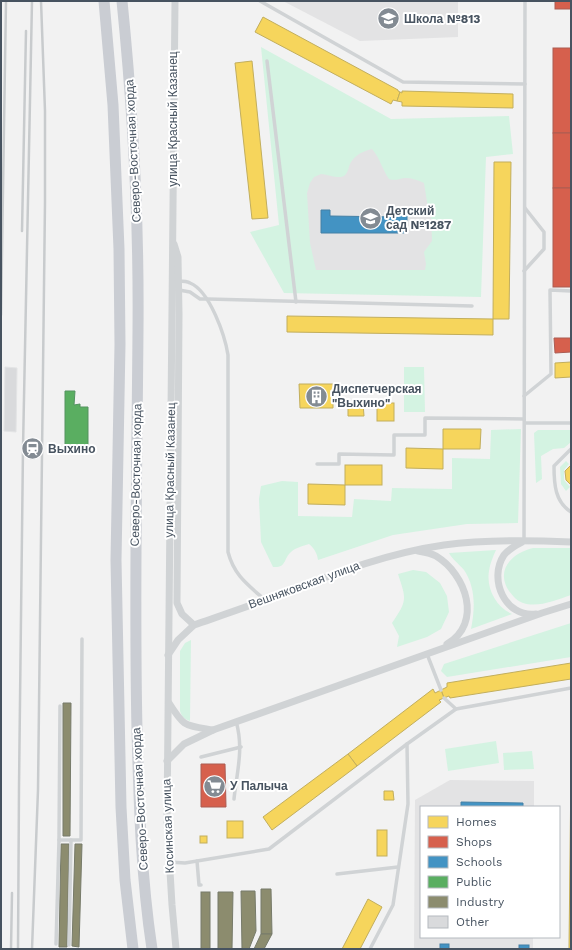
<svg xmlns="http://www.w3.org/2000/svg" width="572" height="950" font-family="'Work Sans',sans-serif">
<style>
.education{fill:#e3e3e4}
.green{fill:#d4f3e2;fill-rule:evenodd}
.homes{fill:#f6d55c;stroke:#c2ae5d}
.shops{fill:#d6604d;stroke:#ab5c53}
.schools{fill:#4393c3;stroke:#4480a5}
.public{fill:#5aae61;stroke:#549361}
.industry{fill:#8c8c6e;stroke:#777b6a}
.building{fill:#d9dadc;stroke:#e3e4e5}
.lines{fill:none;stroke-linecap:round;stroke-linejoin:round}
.service{stroke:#d0d3d5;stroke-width:3.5}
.minor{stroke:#d0d3d5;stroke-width:7}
.primary{stroke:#cacdd3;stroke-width:11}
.rail{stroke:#c8cbcd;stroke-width:2.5}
.labels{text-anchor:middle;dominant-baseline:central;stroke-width:4;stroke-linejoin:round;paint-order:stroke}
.poi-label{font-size:12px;font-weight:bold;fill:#475360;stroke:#fff;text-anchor:start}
.street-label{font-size:12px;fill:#475360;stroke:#fff}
</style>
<rect width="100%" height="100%" fill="#f2f2f2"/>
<!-- education -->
<g class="education">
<polygon points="283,1 458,1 458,37 360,41"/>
<polygon points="437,148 439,285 306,287 303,150"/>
<polygon points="450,780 534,781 534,807 421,807 421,937 533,937 533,949 414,949 415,800"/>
</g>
<!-- green -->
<g class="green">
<path d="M261,47l130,72 118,-3 4,38 -27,3 -5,140 -197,-4 -34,-61 29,-7zM372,149c8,9 10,20 17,30 7,2 9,0 16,-1 7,0 13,2 19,5l4,25 3,6 1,27 -8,11 2,12 -1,6h-109l-6,-27 -3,-50 3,-10 4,-6 7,-3c5,0 11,3 16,3 12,1 10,-8 14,-15 5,-8 13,-11 21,-13z"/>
<polygon points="404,367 424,367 425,412 404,412"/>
<path d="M521,429l-3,94 -51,1 -74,11 -75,25c-1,-7 -4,-12 -9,-16 -6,2 -14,4 -18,8 -8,7 -4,16 -18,15l-12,-25 -2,-43 2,-13 21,-5 16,1v34l54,1 2,-18 37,2 1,-13 60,1v-31l38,1 1,-29z"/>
<polygon points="538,430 571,430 571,442 564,448 553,449 541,456 542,479 536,483 534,433"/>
<polygon points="566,461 569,464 564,470 564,480 570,487 566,491 561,484 560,467"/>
<path d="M533,548h38v47c-15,5 -33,13 -48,8 -6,-2 -10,-7 -14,-12 -14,-21 3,-38 24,-43z"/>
<path d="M496,550c-3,7 -6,13 -7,21 -3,17 7,36 23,43l-41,15c4,-20 5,-41 -7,-59 -5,-6 -12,-11 -15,-17z"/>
<path d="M413,570l13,2 14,11 7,13 2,16 -8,17 -14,8 -30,10 2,-11 -7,-13c16,-23 14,-24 6,-49z"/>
<polygon points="571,623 571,657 447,677 441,671 444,664"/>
<path d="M191,640l-1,81c-6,-2 -8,-4 -10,-10v-60l5,-8z"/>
<polygon points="496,741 499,763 448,771 445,749"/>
<polygon points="532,751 534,769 504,770 503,753"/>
</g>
<!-- homes -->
<g class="homes">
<polygon points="263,17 398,90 398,91 400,92 397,101 393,100 391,104 255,32"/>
<polygon points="252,61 268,218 252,219 235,63"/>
<polygon points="402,91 513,94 513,108 402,106 402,102 397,101 400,92 402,93"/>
<polygon points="494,162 511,162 509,319 493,319"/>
<polygon points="287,316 493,319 493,335 287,332"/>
<polygon points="571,362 571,377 555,378 555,363"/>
<polygon points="299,384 333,384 333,408 300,408"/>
<polygon points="348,403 363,403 364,416 348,416"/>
<rect x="377" y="403" width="17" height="18"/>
<polygon points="443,429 481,429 480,449 443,449"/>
<polygon points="406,448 443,449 443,469 406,468"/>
<rect x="345" y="465" width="37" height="20"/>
<polygon points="571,465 571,485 566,480 565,471"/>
<polygon points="308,484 345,485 345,505 308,504"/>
<polygon points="571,663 571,679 450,698 449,696 444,698 441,690 447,687 447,683"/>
<polygon points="433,689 435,693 441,690 444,698 439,700 441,702 357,766 348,754"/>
<polygon points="348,754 357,766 272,830 263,817"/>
<polygon points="571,765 571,949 569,949"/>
<polygon points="384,791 393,791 394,800 384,800"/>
<rect x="227" y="821" width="16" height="17"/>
<rect x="377" y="830" width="10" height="26"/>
<rect x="200" y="836" width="7" height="7"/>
<polygon points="368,899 382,907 360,949 342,949"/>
</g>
<!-- shops -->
<g class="shops">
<rect x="555" y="1" width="16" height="8"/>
<rect x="553" y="48" width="18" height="85"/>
<rect x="553" y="133" width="18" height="55"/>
<rect x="553" y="188" width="18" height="99"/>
<polygon points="554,338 571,338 571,352 555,353"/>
<polygon points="201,764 225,764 226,807 201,807"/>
</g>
<!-- schools -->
<g class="schools">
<polygon points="321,210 330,210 330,216 398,217 398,211 407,211 407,233 321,233"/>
<polygon points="461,802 523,803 523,807 461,807"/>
<rect x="440" y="944" width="9" height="5"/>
<rect x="519" y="945" width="10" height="4"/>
</g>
<!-- public -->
<polygon class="public" points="65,391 75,391 74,405 80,404 80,407 88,407 88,450 65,450"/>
<!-- industry -->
<g class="industry">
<polygon points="63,703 71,703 70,836 63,836"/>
<polygon points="61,844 69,844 67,947 59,947"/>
<polygon points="75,844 82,844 79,947 72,946"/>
<polygon points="261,889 271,889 272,934 261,934"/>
<polygon points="241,891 255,891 256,931 249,949 242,949"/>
<rect x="201" y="892" width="9" height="57"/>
<polygon points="218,892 233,892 232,949 218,949"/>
<polygon points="261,934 272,934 264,949 254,949"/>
</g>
<!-- building -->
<polygon class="building" points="5,367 17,368 16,432 4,431"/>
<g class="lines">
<!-- service -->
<g class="service">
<polyline points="260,1 403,82 525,84"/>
<polyline points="267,61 296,302"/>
<polyline points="524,271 544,249 544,232 525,208"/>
<path d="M178,281c4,0 9,0 12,2 20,8 35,53 38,72v197c6,23 19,32 37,48"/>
<polyline points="179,290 190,292 200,299 208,299 472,306"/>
<polyline points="524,396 551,374 550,290 571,291"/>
<polyline points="525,423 571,423"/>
<path d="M571,449l-17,17c0,18 1,36 17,46"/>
<polyline points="317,464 339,464 339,454 394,455 394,435 425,435 425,418 524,419"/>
<polyline points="524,541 525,1"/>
<polyline points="427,654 441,690"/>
<polyline points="444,698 456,709"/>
<polyline points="60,706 59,840 81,840 82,639"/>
<polyline points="201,757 241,747"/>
<path d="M234,799c3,-28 10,-50 2,-78"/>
<polyline points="197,861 199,885 201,885"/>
<polyline points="169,862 185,863 269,849 407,744"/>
<polyline points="337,874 398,867"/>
<polyline points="56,944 59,840"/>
<polyline points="69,945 71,840"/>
<polyline points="370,949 393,905 408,804 407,744 456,709 571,688"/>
</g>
<!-- minor -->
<g class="minor">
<polyline points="175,1 167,821 172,905 176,949"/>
<polyline points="174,244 178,257 179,314 177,603 182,614 194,625"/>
<path d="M522,542c-6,3 -13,7 -18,13 -16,24 1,63 32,59"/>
<path d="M418,551c6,1 13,2 18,5 30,18 47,67 11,88"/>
<path d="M168,655l10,-15 16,-15c23,-8 47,-16 71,-25 59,-22 116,-46 179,-55 42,-6 85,-5 127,-3"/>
<path d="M169,703c15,24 15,22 44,27"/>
<polyline points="167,761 184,744 213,730 542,613 571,604"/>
</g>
<!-- primary -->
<g class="primary">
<polyline points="104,1 113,105 119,249 120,344 116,560 121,807 125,880 133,949"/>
<path d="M122,1c11,109 17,219 16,329 -1,133 -4,267 -1,400 2,73 4,146 15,219"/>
</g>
<!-- rail -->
<g class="rail">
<polyline points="22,231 26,31"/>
<polyline points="1,315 6,1"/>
<polyline points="11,949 12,893"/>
<polyline points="18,949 19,787 23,448 32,1"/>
<polyline points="32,949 38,790 45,202 45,111 41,1"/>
</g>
</g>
<!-- icons -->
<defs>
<symbol id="school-disc" viewBox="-11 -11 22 22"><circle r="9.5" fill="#838b93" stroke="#fff"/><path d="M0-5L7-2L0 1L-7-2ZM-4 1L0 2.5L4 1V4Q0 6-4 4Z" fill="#fff"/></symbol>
<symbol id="building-disc" viewBox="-11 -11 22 22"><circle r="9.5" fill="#838b93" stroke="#fff"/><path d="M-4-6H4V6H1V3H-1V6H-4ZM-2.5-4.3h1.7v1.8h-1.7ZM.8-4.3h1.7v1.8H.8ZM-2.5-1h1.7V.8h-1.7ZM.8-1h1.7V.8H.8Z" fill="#fff"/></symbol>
<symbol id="station-disc" viewBox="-11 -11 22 22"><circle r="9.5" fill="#838b93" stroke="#fff"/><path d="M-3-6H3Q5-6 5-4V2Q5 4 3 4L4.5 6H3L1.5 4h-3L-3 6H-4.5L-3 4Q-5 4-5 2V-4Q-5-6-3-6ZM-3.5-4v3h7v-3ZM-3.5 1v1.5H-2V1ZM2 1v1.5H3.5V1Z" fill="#fff"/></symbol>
<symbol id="supermarket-disc" viewBox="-11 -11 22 22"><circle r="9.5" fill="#838b93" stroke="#fff"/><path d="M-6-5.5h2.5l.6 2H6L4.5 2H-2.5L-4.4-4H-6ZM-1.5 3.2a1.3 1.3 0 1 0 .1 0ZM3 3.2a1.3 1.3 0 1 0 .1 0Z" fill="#fff"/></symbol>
</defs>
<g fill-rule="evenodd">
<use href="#school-disc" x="376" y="6" width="25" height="25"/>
<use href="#school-disc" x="358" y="206" width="25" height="25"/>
<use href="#building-disc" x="304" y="384" width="25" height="25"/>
<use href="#station-disc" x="20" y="436" width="25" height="25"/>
<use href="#supermarket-disc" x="202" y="774" width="25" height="25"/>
</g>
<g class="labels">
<!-- poi labels -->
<g class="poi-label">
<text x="404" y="19">Школа №813</text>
<text x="386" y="211">Детский<tspan x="386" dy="14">сад №1287</tspan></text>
<text x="332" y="389">Диспетчерская<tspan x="332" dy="14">"Выхино"</tspan></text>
<text x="48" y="449">Выхино</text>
<text x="230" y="786">У Палыча</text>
</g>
<!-- street labels -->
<g class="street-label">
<text transform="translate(173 119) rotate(-90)">улица Красный Казанец</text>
<text transform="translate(133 151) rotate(-93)">Северо-Восточная хорда</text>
<text transform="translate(170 470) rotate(-89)">улица Красный Казанец</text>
<text transform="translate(136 475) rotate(-89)">Северо-Восточная хорда</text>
<text transform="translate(304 585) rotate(-20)">Вешняковская улица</text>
<text transform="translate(140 799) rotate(-93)">Северо-Восточная хорда</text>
<text transform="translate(168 826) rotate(-92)">Косинская улица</text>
</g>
</g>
<!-- border -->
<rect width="572" height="950" fill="none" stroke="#475360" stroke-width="4"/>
<!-- legend -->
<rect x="420" y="806" width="140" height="132" fill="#ffffff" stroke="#b5babf"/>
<rect x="428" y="816" width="20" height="12" fill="#f6d55c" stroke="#b5babf"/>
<text x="456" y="826" font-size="12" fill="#475360">Homes</text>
<rect x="428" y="836" width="20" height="12" fill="#d6604d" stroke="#b5babf"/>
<text x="456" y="846" font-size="12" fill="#475360">Shops</text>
<rect x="428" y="856" width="20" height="12" fill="#4393c3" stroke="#b5babf"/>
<text x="456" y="866" font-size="12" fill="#475360">Schools</text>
<rect x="428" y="876" width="20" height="12" fill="#5aae61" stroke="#b5babf"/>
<text x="456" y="886" font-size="12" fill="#475360">Public</text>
<rect x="428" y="896" width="20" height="12" fill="#8c8c6e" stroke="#b5babf"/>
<text x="456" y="906" font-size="12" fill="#475360">Industry</text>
<rect x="428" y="916" width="20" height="12" fill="#d9dadc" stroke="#b5babf"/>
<text x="456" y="926" font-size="12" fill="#475360">Other</text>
</svg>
